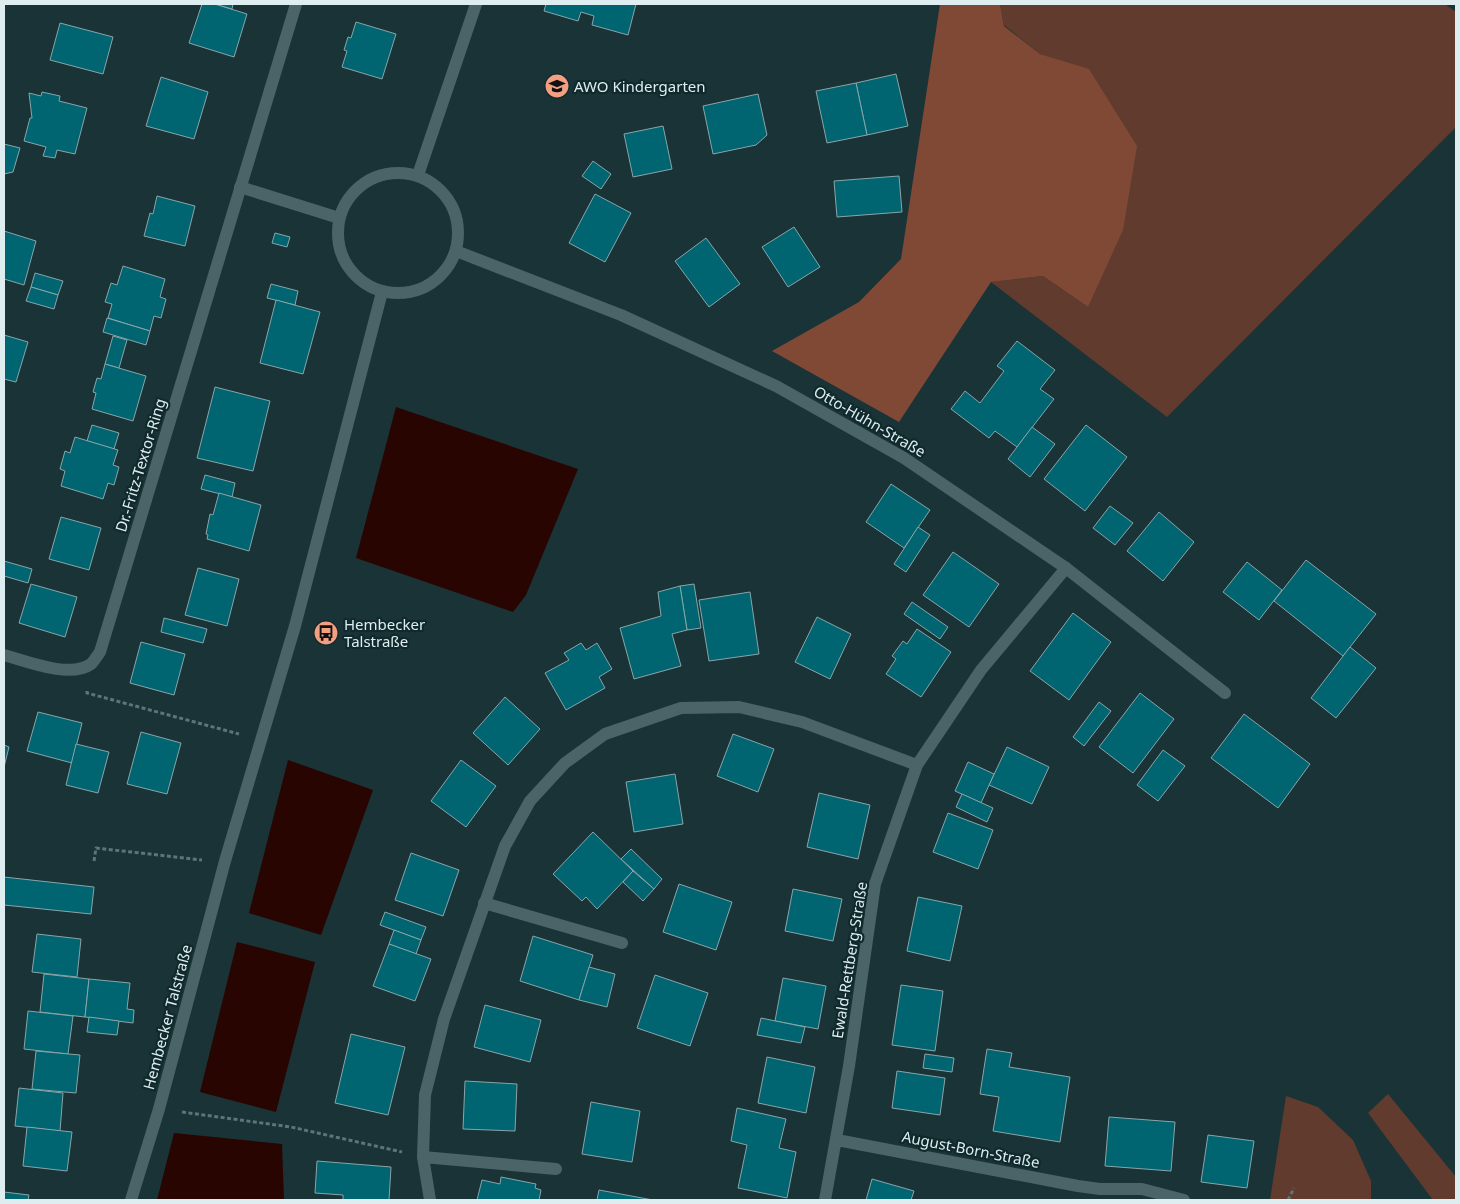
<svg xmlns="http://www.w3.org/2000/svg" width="1460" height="1204" font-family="'Noto Sans',sans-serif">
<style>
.green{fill:#613b2e}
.forest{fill:#7f4936}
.water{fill:#280500}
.building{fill:#006570;stroke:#89a5a9}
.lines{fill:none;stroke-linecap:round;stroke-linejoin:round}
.path{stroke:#5f7478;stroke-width:3;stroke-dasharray:4 2.5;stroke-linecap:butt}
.street{stroke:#4a6468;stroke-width:12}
.secondary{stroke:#4a6468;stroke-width:12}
.labels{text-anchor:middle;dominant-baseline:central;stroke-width:4.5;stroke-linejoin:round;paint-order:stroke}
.poi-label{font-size:15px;fill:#deedef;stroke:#10292d;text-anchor:start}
.street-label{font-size:15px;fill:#deedef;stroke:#10292d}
</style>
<rect width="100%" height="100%" fill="#1a3337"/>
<!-- green -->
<g class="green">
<polygon points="1000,4 1445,4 1456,12 1456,127 1167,417 991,282 1043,276 1088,307 1089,70 1040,54 1004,25"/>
<polygon points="1388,1094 1456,1177 1456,1200 1433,1200 1368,1113"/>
<polygon points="1286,1096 1318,1107 1353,1140 1371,1181 1371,1200 1270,1200"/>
</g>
<!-- forest -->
<polygon class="forest" points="940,4 1000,4 1004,26 1040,54 1089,69 1137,146 1123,230 1088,307 1043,276 991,282 899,422 772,351 859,302 901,259"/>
<!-- water -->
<g class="water">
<polygon points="396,407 578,469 526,595 513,612 356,558"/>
<polygon points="288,760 373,790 321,935 249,913"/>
<polygon points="237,942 315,962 276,1112 200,1092"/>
<polygon points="174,1133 282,1144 284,1200 157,1200"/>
</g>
<!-- building -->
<g class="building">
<polygon points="202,4 215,4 247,14 234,57 189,43"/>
<polygon points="215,4 233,4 232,9"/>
<polygon points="546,4 636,4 628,35 592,25 594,16 581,12 578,21 544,11"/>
<polygon points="356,22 396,34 382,79 342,67 347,51 344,50 348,37 351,38"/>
<polygon points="60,23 113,37 103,74 50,60"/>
<polygon points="896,74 908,126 867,135 856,83"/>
<polygon points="161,77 208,92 194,139 146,126"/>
<polygon points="856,83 867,135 827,143 816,91"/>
<polygon points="42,92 60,96 59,101 87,108 75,154 57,150 55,158 43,156 46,147 24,141 30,118 32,118 29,93 41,96"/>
<polygon points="758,94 767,135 756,145 713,154 703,106"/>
<polygon points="663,126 672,169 633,177 624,134"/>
<polygon points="4,144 20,148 13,172 4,174"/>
<polygon points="593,161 611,174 601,189 582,176"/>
<polygon points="899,176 902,212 837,217 834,181"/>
<polygon points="595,194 631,213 605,262 569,243"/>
<polygon points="157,196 195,206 185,246 144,236 150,213 153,214"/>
<polygon points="794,227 820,267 788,287 762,247"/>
<polygon points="4,231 36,241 24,285 4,279"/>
<polygon points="275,233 290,237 287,247 272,243"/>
<polygon points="706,238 740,284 709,307 675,261"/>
<polygon points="123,266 165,279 160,297 166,299 161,318 154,316 150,331 108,318 112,304 105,302 111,283 117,285"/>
<polygon points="35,273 63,281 58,295 31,287"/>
<polygon points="271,284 298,291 295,305 267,298"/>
<polygon points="31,287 58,295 54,309 26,301"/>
<polygon points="276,300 320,312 303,374 260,363"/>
<polygon points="107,318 150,331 146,345 103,332"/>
<polygon points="4,335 28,342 16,382 4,379"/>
<polygon points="113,336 127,340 119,368 105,364"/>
<polygon points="1017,341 1055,370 1040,389 1054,399 1017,447 995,431 989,438 951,409 965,391 980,403 1004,371 997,366"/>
<polygon points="105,364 146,376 133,421 92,409 96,393 93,392 97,378 101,379"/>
<polygon points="215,387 270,401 253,471 197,458"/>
<polygon points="92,425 119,433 114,449 87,441"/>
<polygon points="1086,425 1127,457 1085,511 1044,479"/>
<polygon points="1032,427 1055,444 1030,477 1008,459"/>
<polygon points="75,437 118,450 113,465 119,467 114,485 108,483 103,499 61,486 65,471 60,469 65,451 70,453"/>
<polygon points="205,475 235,483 232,497 201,489"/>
<polygon points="891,484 930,510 904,548 866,522"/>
<polygon points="219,493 261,505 249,551 207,539 208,535 206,534 210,514 213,515"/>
<polygon points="1110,506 1133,523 1115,545 1093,528"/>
<polygon points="1159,512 1194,542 1163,581 1127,551"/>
<polygon points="61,517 101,528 89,570 49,559"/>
<polygon points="918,527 930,535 906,572 894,564"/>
<polygon points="953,552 999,584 969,627 923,595"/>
<polygon points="1306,560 1376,614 1343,656 1274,601"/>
<polygon points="4,561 32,569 28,583 4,576"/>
<polygon points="1247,562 1282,590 1259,620 1223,592"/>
<polygon points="198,568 239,579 227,626 185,615"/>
<polygon points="31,584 77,597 65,637 19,623"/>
<polygon points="694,584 701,628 687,630 680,586"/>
<polygon points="680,586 687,630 672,634 681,666 634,679 620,628 661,616 658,592"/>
<polygon points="750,592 759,654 709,661 699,600"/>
<polygon points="912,602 948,627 940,639 904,614"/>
<polygon points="1073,613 1111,642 1069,700 1030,671"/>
<polygon points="817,617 851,634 830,679 795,662"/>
<polygon points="164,618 207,629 203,643 161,632"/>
<polygon points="917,629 951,652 921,697 886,674 896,659 892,656 903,641 907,644"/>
<polygon points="141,642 185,654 174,695 130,683"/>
<polygon points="581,643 586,650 597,643 612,669 599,677 605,688 566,710 545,673 569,660 564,653"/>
<polygon points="1350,647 1376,668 1336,718 1311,698"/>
<polygon points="1140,693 1174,719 1133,773 1099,747"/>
<polygon points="505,697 540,729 508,765 473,733"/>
<polygon points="1099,702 1111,711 1084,746 1073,737"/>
<polygon points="38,712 82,723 72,763 27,751"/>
<polygon points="1244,714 1310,764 1278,808 1211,758"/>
<polygon points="141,732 181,743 167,794 127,784"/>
<polygon points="733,734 774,749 758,792 717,776"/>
<polygon points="76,744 109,752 98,793 66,785"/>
<polygon points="4,745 9,747 4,767"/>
<polygon points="1007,747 1049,767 1032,804 989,785"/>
<polygon points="1163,750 1185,766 1158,801 1137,785"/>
<polygon points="461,760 496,786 466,827 431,801"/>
<polygon points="968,762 994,774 981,803 955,791"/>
<polygon points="675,774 683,824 634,832 626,782"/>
<polygon points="819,793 870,805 858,859 807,847"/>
<polygon points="962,794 993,808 987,822 956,807"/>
<polygon points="948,813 993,830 978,869 933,852"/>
<polygon points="593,832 633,871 597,909 586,897 582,901 553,874"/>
<polygon points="631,849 662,879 654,889 621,859"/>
<polygon points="411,853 459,870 443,916 395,900"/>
<polygon points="633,871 654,889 643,901 623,882"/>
<polygon points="4,877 94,887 91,914 4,905"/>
<polygon points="679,884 732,902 716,950 663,932"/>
<polygon points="793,889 842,899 833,941 785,931"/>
<polygon points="918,897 962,906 950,961 907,951"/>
<polygon points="385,912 426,927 421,940 380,925"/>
<polygon points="394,930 421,940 416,954 389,944"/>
<polygon points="37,934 81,939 77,977 32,972"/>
<polygon points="533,936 593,955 579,1000 520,981"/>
<polygon points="389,944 431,959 415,1001 373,986"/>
<polygon points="589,967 615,974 607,1007 579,1000"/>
<polygon points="44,974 89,979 85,1017 40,1012"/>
<polygon points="655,975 708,993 690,1046 637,1028"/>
<polygon points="783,978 826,986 818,1029 775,1021"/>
<polygon points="89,979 130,983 127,1009 134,1010 133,1023 85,1017"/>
<polygon points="901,985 943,991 935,1051 892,1045"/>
<polygon points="485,1005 541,1020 530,1062 474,1047"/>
<polygon points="28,1011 73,1016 68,1054 24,1049"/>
<polygon points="89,1017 119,1021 117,1035 87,1032"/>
<polygon points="761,1018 805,1027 801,1043 757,1035"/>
<polygon points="351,1034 405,1047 388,1115 335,1103"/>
<polygon points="987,1049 1012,1053 1009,1067 1070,1077 1060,1142 993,1131 999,1097 980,1094"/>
<polygon points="36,1051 80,1055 76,1093 32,1089"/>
<polygon points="925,1054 954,1058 952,1072 923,1068"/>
<polygon points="767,1057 815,1067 806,1113 758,1103"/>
<polygon points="897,1071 945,1078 940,1115 892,1108"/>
<polygon points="465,1081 517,1084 515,1131 463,1129"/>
<polygon points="19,1088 63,1093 60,1131 15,1126"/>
<polygon points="591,1102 640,1111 632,1162 582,1154"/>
<polygon points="737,1108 786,1119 779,1148 796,1152 787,1198 738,1188 747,1145 731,1141"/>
<polygon points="1109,1117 1175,1122 1171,1171 1105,1166"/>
<polygon points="27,1127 72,1132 67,1171 23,1166"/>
<polygon points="1208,1135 1254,1141 1247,1188 1201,1182"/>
<polygon points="317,1161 391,1167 389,1200 343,1200 343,1195 315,1193"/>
<polygon points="501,1177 536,1184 535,1188 541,1190 539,1200 477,1200 482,1180 500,1184"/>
<polygon points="872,1179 914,1191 911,1200 866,1200"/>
<polygon points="599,1190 653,1200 597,1200"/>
<polygon points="4,1192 29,1195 28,1200 4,1200"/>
</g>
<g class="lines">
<!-- path -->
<g class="path">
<polyline points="317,631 326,633"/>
<polyline points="87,691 87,693 239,734"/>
<polyline points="94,861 96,848 202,860"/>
<polyline points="182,1112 291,1127 402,1152"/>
<polyline points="1288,1200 1294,1188"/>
</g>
<!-- street -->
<g class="street">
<polyline points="240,187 339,218"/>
<polyline points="456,251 621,315 776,386 904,458 1066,568 1225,693"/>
<path d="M4,655c22,6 66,24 87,9 3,-3 6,-8 9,-12l196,-648"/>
<polyline points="484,903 622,943"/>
<polyline points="837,1140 1078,1186 1100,1189 1142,1189 1184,1200"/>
<polyline points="423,1157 556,1169"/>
<polyline points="430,1200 423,1157 425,1095 444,1019 505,846 530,801 565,763 605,734 681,708 739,707 802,722 917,765"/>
<polyline points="825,1200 849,1066 875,884 917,765 981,670 1066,568"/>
</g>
<!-- secondary -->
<g class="secondary">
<circle cx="398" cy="233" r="60"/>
<polyline points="418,175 476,4"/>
<polyline points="131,1200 159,1109 225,861 295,626 382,292"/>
</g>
</g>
<!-- icons -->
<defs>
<symbol id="school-disc" viewBox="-11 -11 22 22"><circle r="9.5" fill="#f39f82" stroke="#10292d"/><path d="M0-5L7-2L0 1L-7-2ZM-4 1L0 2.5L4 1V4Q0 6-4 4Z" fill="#111"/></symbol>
<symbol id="bus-disc" viewBox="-11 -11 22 22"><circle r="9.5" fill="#f39f82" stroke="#10292d"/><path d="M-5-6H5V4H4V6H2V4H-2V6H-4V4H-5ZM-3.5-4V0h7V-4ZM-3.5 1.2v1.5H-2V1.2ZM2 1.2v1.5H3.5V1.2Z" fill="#111"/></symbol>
</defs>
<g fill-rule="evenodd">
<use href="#school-disc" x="543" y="72" width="28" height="28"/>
<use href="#bus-disc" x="312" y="619" width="28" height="28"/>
</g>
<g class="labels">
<!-- poi labels -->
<g class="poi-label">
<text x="574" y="86">AWO Kindergarten</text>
<text x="344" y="624">Hembecker<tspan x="344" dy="17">Talstraße</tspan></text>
</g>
<!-- street labels -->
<g class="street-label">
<text transform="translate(870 421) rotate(30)">Otto-Hühn-Straße</text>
<text transform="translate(140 465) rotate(-73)">Dr.-Fritz-Textor-Ring</text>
<text transform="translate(849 960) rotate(-81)">Ewald-Rettberg-Straße</text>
<text transform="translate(167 1017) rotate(-75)">Hembecker Talstraße</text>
<text transform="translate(971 1149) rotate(11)">August-Born-Straße</text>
</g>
</g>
<!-- border -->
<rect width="1460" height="1204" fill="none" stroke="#deedef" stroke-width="10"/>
</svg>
